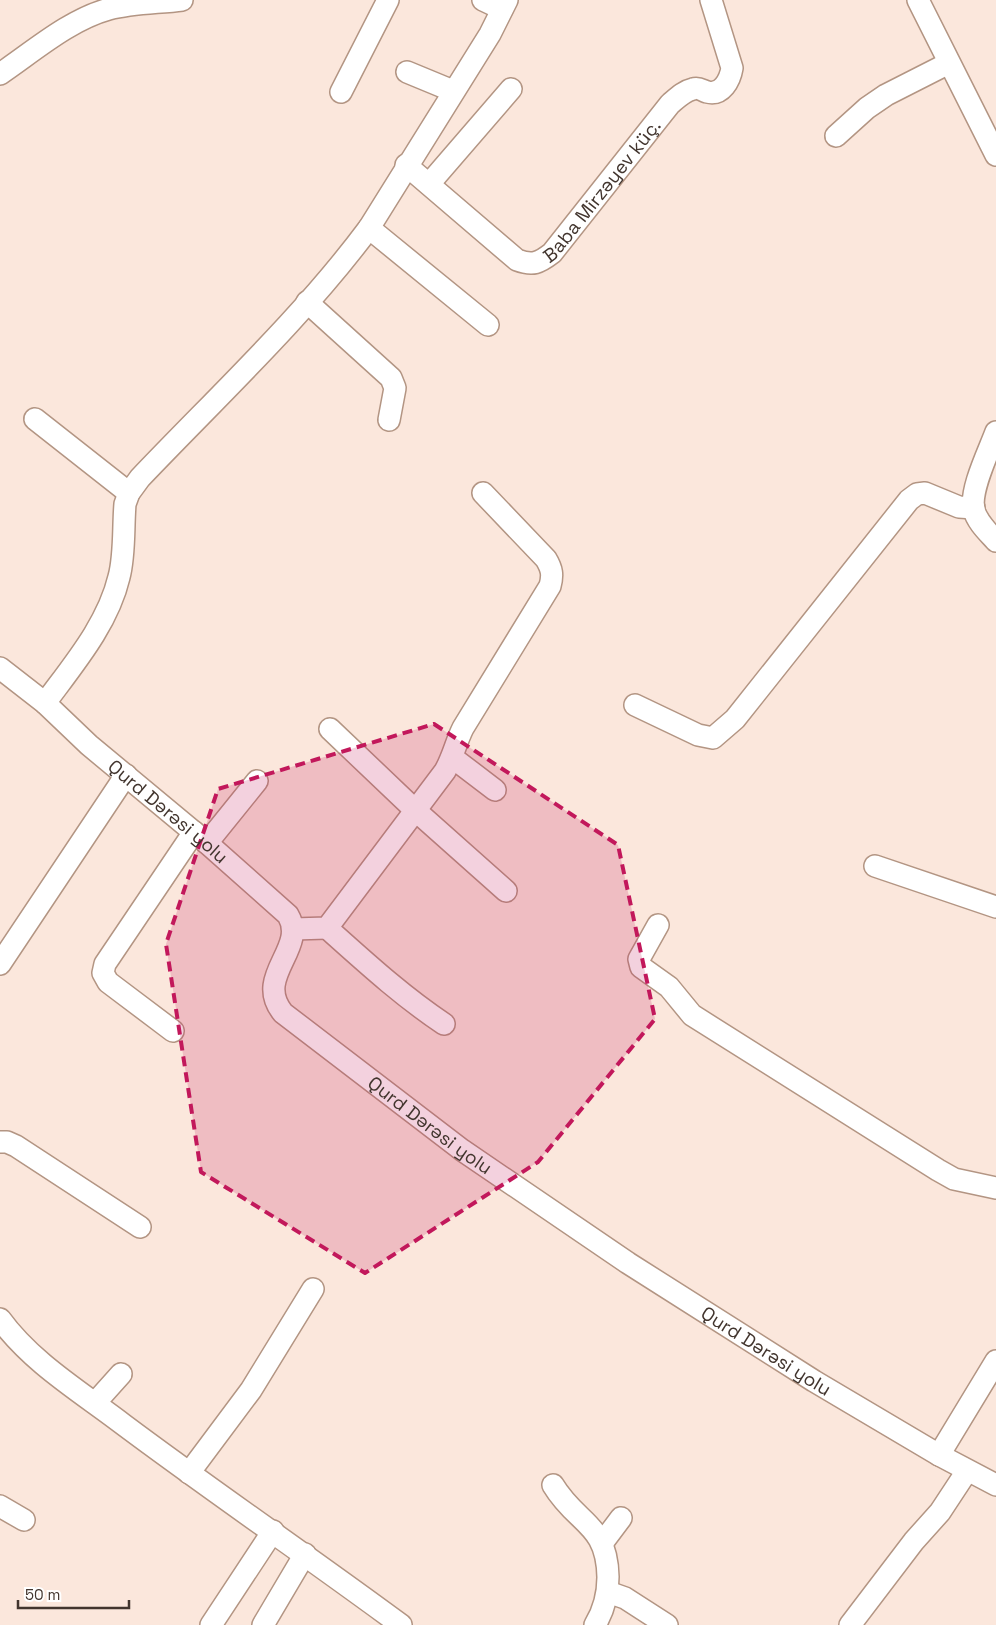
<svg xmlns="http://www.w3.org/2000/svg" width="996" height="1625" font-family="'Space Grotesk',sans-serif">
<style>
.lines{fill:none;stroke-linecap:round;stroke-linejoin:round}
.minor-casing{stroke:#b39583;stroke-width:24}
.minor{stroke:#fff;stroke-width:21}
.marked{fill:#c2185b;fill-opacity:0.2;stroke:#c2185b;stroke-width:4;stroke-dasharray:10 6;stroke-linejoin:round}
.labels{text-anchor:middle;dominant-baseline:central;stroke-width:4;stroke-linejoin:round;paint-order:stroke}
.street-label{font-size:19px;fill:#42352e;stroke:#fff}
</style>
<rect width="100%" height="100%" fill="#fbe7dc"/>
<g class="lines">
<defs>
<g id="minor">
<polyline points="483,0 502,9"/>
<polyline points="918,0 996,155"/>
<polyline points="407,72 453,91"/>
<path d="M0,74c34,-23 69,-54 109,-65 23,-6 50,-6 73,-9"/>
<polyline points="341,92 388,0"/>
<polyline points="836,136 867,108 886,95 949,63"/>
<path id="s1" d="M406,165l111,95c16,6 22,3 35,-7l118,-149c7,-6 14,-13 23,-15 6,-2 8,1 14,3 15,4 23,-12 25,-24l-21,-68"/>
<polyline points="429,184 511,89"/>
<polyline points="369,228 488,325"/>
<polyline points="307,302 391,378 395,388 389,420"/>
<polyline points="35,419 129,493"/>
<path d="M996,432c-7,19 -27,59 -22,78 3,12 14,22 22,31"/>
<path id="s2" d="M0,668l45,35 44,42 118,98 81,72c20,34 -35,61 -5,98l179,137 166,113 186,118 125,74 57,30"/>
<path d="M45,703c28,-38 63,-79 74,-126 6,-22 4,-49 6,-73l4,-11 11,-15c77,-81 162,-160 229,-250l121,-194 17,-34"/>
<polyline points="635,705 698,735 713,738 735,719 909,500 917,494 925,493 959,507 974,508"/>
<polyline points="330,729 415,810 506,891"/>
<polyline points="453,758 495,790"/>
<polyline points="207,843 257,781"/>
<polyline points="875,866 996,907"/>
<polyline points="658,925 639,959 641,967 669,987 692,1015 938,1170 954,1179 996,1188"/>
<path d="M327,928c38,34 75,68 117,96"/>
<path d="M293,929l34,-1 118,-157c8,-14 11,-29 18,-43l87,-142c3,-11 2,-17 -4,-27l-63,-66"/>
<polyline points="0,964 126,775"/>
<polyline points="173,1031 108,982 103,973 105,964 194,832"/>
<polyline points="0,1142 7,1142 16,1146 140,1227"/>
<path d="M0,1319c32,44 81,73 124,106 91,68 185,132 277,200"/>
<polyline points="95,1403 121,1374"/>
<polyline points="939,1455 996,1361"/>
<polyline points="189,1473 251,1390 313,1289"/>
<path d="M553,1485c24,40 54,38 55,92 0,18 -4,33 -13,48"/>
<polyline points="0,1506 24,1520"/>
<polyline points="603,1542 621,1518"/>
<polyline points="608,1592 625,1598 667,1625"/>
<polyline points="211,1625 273,1531"/>
<polyline points="263,1625 305,1554"/>
<polyline points="850,1625 914,1541 940,1512 967,1471"/>
</g>
</defs>
<!-- minor casing -->
<use href="#minor" class="minor-casing"/>
<!-- minor -->
<use href="#minor" class="minor"/>
</g>
<!-- marked area -->
<path class="marked" d="M434,724l184,121 37,174 -117,143 -173,111 -164,-101 -35,-228 52,-155z"/>
<g class="labels">
<!-- street labels -->
<g class="street-label">
<text stroke="none"><textPath href="#s1" startOffset="264">Baba Mirzəyev küç.</textPath></text>
<text stroke="none"><textPath href="#s2" startOffset="221">Qurd Dərəsi yolu</textPath></text>
<text stroke="none"><textPath href="#s2" startOffset="669">Qurd Dərəsi yolu</textPath></text>
<text stroke="none"><textPath href="#s2" startOffset="1074">Qurd Dərəsi yolu</textPath></text>
</g>
</g>
<!-- scale -->
<path d="M18 1600v8h111v-8" fill="none" stroke="#42352e" stroke-width="2.5"/>
<text x="25" y="1600" font-size="15" fill="#42352e" stroke="#ffffff" stroke-width="4" paint-order="stroke">50 m</text>
</svg>
